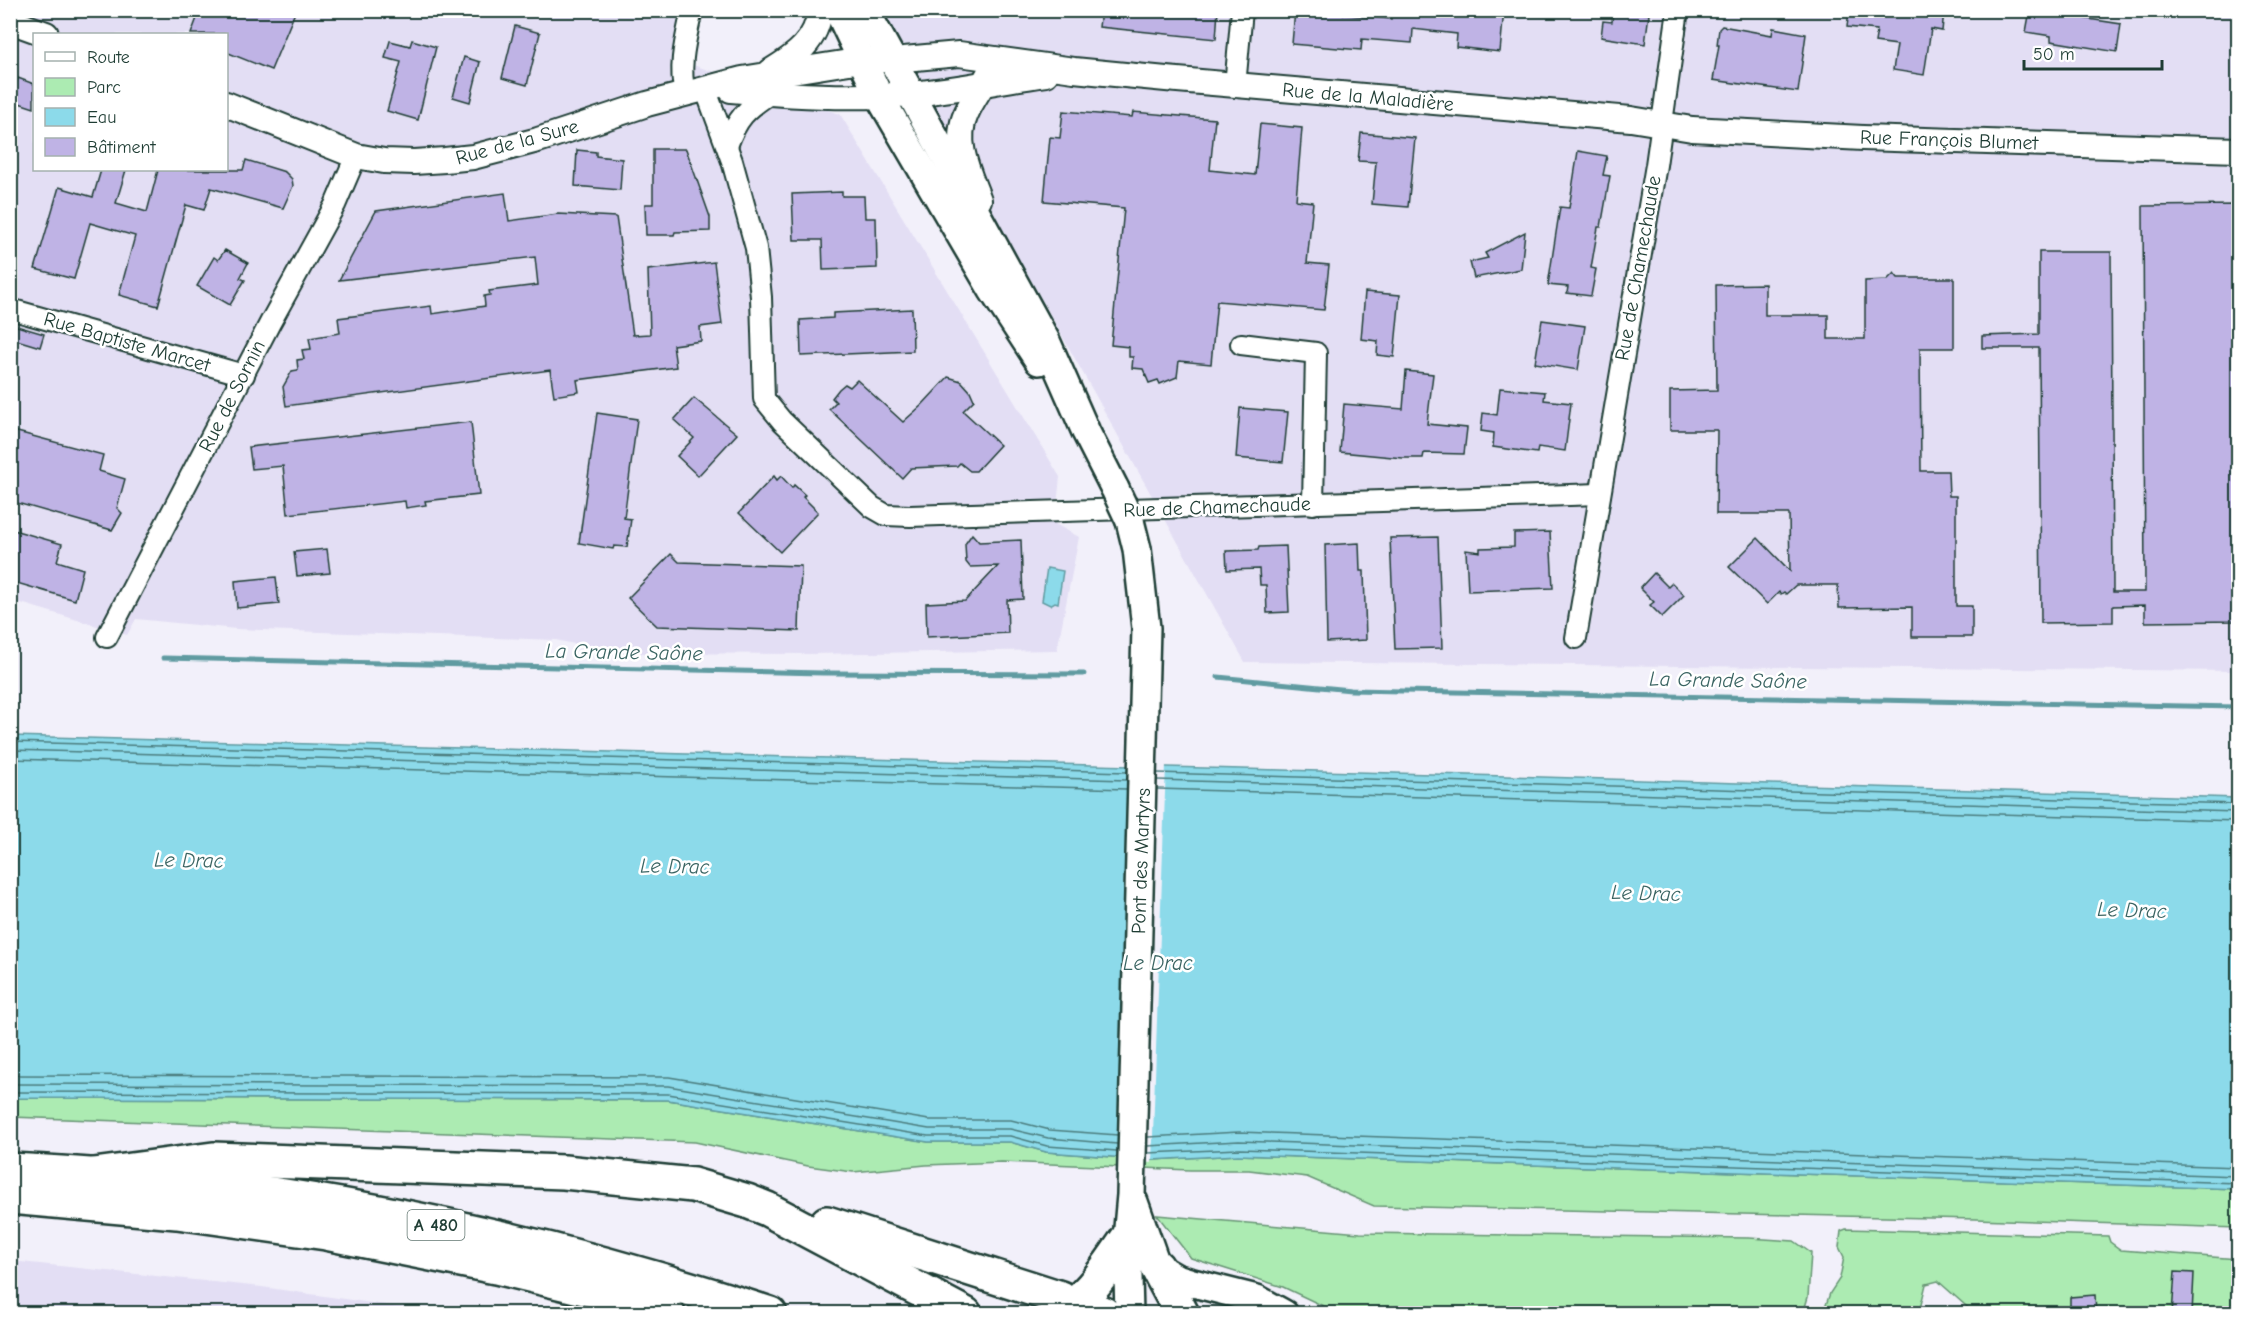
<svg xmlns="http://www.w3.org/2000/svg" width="2249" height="1324" font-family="'Comic Neue',sans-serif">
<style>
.built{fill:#e3def4;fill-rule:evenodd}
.green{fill:#acebb2;stroke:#669473;stroke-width:1.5}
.water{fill:#8cdaea;stroke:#609ba1;stroke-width:1.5}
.pier{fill:#f2f0fa}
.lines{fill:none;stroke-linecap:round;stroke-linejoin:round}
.shore{stroke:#4b7c7d;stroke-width:1.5}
.stream{stroke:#609ba1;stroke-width:5}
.building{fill:#bfb3e5;stroke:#1f3d34;stroke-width:1.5}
.minor-casing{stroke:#1f3d34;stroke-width:24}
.tertiary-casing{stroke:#1f3d34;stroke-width:28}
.secondary-casing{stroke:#1f3d34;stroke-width:32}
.motorway-casing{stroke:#1f3d34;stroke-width:38}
.minor{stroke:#fff;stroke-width:20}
.tertiary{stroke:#fff;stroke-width:24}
.secondary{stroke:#fff;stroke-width:27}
.motorway{stroke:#fff;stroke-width:33}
.secondary-bridge-casing{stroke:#1f3d34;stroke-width:32;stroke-linecap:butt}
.secondary-bridge{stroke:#fff;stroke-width:27}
.labels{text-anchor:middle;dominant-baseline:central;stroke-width:5;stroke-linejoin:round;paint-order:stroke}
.shield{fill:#fff;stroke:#627771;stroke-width:1.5}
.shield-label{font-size:18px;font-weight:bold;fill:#1f3d34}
.street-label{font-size:20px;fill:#1f3d34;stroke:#fff}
.water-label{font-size:21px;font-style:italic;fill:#3a6462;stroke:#fff}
</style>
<rect width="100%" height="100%" fill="#f2f0fa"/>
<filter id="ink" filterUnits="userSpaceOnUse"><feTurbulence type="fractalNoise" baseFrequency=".0167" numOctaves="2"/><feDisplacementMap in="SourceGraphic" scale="12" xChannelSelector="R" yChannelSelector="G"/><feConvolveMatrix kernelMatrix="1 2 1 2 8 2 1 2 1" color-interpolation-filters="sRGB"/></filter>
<g filter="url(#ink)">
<!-- built -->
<g class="built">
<path d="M10,11h672l-10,47 168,56 220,363 -5,47 24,13 -22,113 -249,4 -193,-1 -59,-13 -320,-11 -100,-10 -9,16 -116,-35zM34,34h192v136h-192z"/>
<polygon points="884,11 2238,11 2238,671 1245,662 894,36"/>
<polygon points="11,1261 262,1287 420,1310 436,1313 11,1313"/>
</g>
<!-- green -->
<g class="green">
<polygon points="11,1098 668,1100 928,1142 1010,1142 1046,1152 1153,1160 1238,1155 2238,1189 2238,1228 1976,1219 1374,1206 1307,1177 1249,1170 1190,1170 1002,1162 926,1165 853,1172 808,1166 695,1142 11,1117"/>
<polygon points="1157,1215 1360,1233 1749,1238 1794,1241 1811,1253 1808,1297 1803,1314 1338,1313 1283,1287 1191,1258"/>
<polygon points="1846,1229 2108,1236 2110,1242 2121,1250 2238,1259 2238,1313 1974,1313 1938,1281 1926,1284 1919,1313 1823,1314 1830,1293 1840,1278 1844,1257 1839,1247 1841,1231"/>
</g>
<!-- water -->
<g class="water">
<polygon points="1047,568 1063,571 1058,603 1055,602 1050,605 1042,601"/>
<polygon points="11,736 1506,776 2238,798 2238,1189 1238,1155 1153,1160 1046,1152 1010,1142 928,1142 668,1100 11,1098"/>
</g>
<!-- pier -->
<polygon class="pier" points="1133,763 1166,764 1152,1163 1119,1160"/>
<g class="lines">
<!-- shore -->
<g class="shore">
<polyline points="10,742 1127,772"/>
<polyline points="10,750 1127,780"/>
<polyline points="10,759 1127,789"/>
<polyline points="1157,773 2238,804"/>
<polyline points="1157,780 2238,812"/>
<polyline points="1157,789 2238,821"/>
<polyline points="10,1075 669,1077 929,1120 1011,1120 1050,1130 1118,1135"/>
<polyline points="10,1084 668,1086 929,1129 1010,1129 1048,1138 1117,1144"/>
<polyline points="10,1092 668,1094 928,1136 1010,1136 1047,1146 1117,1151"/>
<polyline points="1148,1137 1239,1132 2238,1167"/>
<polyline points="1147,1146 1239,1141 2238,1176"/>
<polyline points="1147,1153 1239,1149 2238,1183"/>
</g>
<!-- stream -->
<g class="stream">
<polyline points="163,658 823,673 1084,674"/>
<polyline points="1218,677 1351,690 2238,707"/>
</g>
</g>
<!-- building -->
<g class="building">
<polygon points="200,10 296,10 271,70 226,52 226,34 191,34"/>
<polygon points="1101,10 1218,10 1216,39 1099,27"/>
<polygon points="1295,10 1391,19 1391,10 1504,10 1500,52 1456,47 1457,34 1413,29 1412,43 1362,39 1361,50 1292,44"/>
<polygon points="1613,10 1649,14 1645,44 1601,37 1603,21 1612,22"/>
<polygon points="1849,10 1944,10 1942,31 1931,29 1924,75 1893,70 1897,45 1875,42 1877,30 1847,27"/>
<polygon points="2030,10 2121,24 2117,52 2051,41 2051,36 2026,32"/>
<polygon points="515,26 540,33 527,85 502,78"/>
<polygon points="1722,26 1772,35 1773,28 1806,34 1798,92 1713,80 1719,45 1717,45 1719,29"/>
<polygon points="412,40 436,47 418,120 387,111 401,62 385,58 390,41 410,46"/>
<polygon points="464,57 480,62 470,102 453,97"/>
<polygon points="18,78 34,84 34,108 10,100"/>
<polygon points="1063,111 1132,117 1133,112 1215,119 1210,170 1255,175 1260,124 1302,128 1296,200 1313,202 1307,263 1329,265 1324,310 1217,301 1211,364 1179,361 1177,377 1160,384 1158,380 1149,383 1143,369 1132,368 1133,357 1129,357 1129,347 1111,345 1124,208 1044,201 1050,137 1060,138"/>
<polygon points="1361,133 1415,138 1408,207 1372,204 1376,162 1358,161"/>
<polygon points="653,149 686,149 710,217 710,231 675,232 674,235 646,235 645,204 653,204"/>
<polygon points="577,150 596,152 596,156 622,159 620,190 575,186"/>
<polygon points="1578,151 1607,156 1603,175 1610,176 1601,227 1598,227 1591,268 1596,269 1591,296 1567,293 1568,287 1548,285 1560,207 1569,208"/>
<polygon points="246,160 285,172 292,179 293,186 283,208 211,188 204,210 186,205 158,306 119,295 135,236 90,223 74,279 35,269 59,187 93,197 101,170 126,170 116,203 147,212 158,170 243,170"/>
<polygon points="842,192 842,196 864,196 865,218 876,218 877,268 823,270 822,240 794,240 792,194"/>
<polygon points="505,193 509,221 558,214 616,217 633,335 650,334 648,270 714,262 722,324 700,327 701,341 673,345 676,367 577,380 579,392 554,396 550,370 286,406 283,387 292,371 298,370 297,360 304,359 302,350 311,349 309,338 340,333 338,318 431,306 432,314 485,306 484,296 490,295 489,291 538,285 535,257 339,280 376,211"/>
<polygon points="2238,205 2238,621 2145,622 2145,605 2113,606 2113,622 2041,623 2039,348 1982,348 1982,336 2039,334 2039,252 2111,252 2113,592 2145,592 2143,206"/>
<polygon points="1525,232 1521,269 1474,278 1470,262 1488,258 1485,253"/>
<polygon points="225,250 248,263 240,278 245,280 230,305 197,286 214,257 218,260"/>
<polygon points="1894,273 1898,278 1954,278 1954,348 1920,348 1921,471 1948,471 1949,496 1956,496 1956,606 1972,606 1972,637 1912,637 1912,607 1839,608 1838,585 1796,585 1786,594 1784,592 1781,594 1779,592 1767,604 1729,567 1758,538 1790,571 1789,514 1716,514 1717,430 1670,430 1670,391 1717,390 1716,285 1765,284 1765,315 1828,315 1828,339 1865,339 1865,281 1887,280"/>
<polygon points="1365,292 1400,295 1394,357 1377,355 1378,341 1361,339"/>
<polygon points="912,309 913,351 801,356 800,320 833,318 833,313"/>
<polygon points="1542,320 1585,326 1578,370 1535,363"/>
<polygon points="10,324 44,334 40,347 10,338"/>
<polygon points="1406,371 1433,374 1427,424 1467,428 1464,454 1424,453 1423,458 1403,458 1340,452 1344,404 1403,409"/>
<polygon points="948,377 961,381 970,391 974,400 963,411 1000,445 976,471 970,471 960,463 957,466 911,468 902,478 829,409 836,402 832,398 839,389 845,384 850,387 857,380 903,422 922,405"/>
<polygon points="1500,388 1545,392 1544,400 1571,403 1565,451 1538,447 1537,453 1493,447 1494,433 1481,431 1483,413 1497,415"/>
<polygon points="694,398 737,434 698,476 677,456 694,438 674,420"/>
<polygon points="1240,408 1288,412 1283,462 1236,458"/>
<polygon points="597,413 637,419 624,518 631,519 627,547 614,546 613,549 579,543"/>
<polygon points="471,422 479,495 425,501 426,505 406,508 405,501 288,514 283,466 252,469 249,447"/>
<polygon points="10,430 103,455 99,471 125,479 117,508 122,513 112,530 10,501"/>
<polygon points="774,476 777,480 781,476 792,488 794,485 805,495 803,497 818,512 780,552 739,513"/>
<polygon points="10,529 62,544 57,561 83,569 75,600 10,581"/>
<polygon points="1550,532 1553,588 1468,591 1466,550 1480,552 1480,548 1514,547 1514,533"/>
<polygon points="972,534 979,542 1021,540 1023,599 1007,600 1008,633 927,637 926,603 965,601 998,566 970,567 966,562 965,544"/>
<polygon points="1438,537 1442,648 1395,649 1390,538"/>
<polygon points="1359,543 1360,571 1364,571 1366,640 1327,642 1325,545"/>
<polygon points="1286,546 1289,612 1267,613 1266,585 1260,585 1259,569 1227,570 1226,551 1258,550 1259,547"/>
<polygon points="327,549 330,573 297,576 294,552"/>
<polygon points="671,554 679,562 801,566 799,631 657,626 628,598"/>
<polygon points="1654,573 1668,587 1672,583 1684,595 1662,617 1650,605 1654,602 1640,588"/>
<polygon points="276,577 279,604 237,608 235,581"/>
<polygon points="2175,1272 2194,1273 2192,1314 2172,1314"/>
<polygon points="2095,1295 2096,1314 2070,1314 2070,1297"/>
</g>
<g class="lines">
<defs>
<g id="minor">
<polyline points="1235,86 1242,10"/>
<polyline points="705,88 732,161 756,248 761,297 764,399 782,421 872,507 886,515 910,516 1600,494"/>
<path d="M685,94c-7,-29 1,-55 7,-84"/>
<path d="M727,146c10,-28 19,-37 44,-53"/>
<polyline points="10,309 244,375"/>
<polyline points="1241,344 1316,353 1313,504"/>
<polyline points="107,637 270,323 335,205 356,156"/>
<polyline points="1576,638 1656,165 1678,10"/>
</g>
<g id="tertiary">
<polyline points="10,21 46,34"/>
<path d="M771,71c25,-15 46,-30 49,-61"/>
<path d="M731,90c60,5 119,9 179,4 46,-4 91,-14 136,-20"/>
<polyline points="226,104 356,156 384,161 414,162 445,160 473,157 538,140 647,104 742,79 862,60 893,60 959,54 1074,70 1166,79 1631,119 1692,129 1863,138 2238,150"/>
<path d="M979,200c-10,-27 -26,-58 -13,-86 6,-14 16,-27 23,-41"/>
</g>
<g id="secondary">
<polyline points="838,10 879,96 992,289 1039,361"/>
<polyline points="865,10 1046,341 1086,432 1115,489"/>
<polyline points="1134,1202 1157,1267 1176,1278 1189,1282 1257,1299 1284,1314"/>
<polyline points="1129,1314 1127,1239 1131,1195 1146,628 1137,549 1130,521"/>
</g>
<g id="motorway">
<path d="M10,1170c73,4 145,9 217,18 184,23 367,68 543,126"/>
<polyline points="94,1175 213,1159 564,1172 693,1185 747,1201 767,1209 965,1314"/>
<polyline points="10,1197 177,1212 326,1233 496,1267 601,1292 668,1314"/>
<polyline points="827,1223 1061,1298"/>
<polyline points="1157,1267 1182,1314"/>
<polyline points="1102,1313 1104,1314"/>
<path d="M1059,1314c31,-17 48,-47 68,-75"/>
</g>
</defs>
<!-- minor casing -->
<use href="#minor" class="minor-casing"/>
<!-- tertiary casing -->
<use href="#tertiary" class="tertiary-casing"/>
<!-- secondary casing -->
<use href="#secondary" class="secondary-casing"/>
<!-- motorway casing -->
<use href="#motorway" class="motorway-casing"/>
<!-- minor -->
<use href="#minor" class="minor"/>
<!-- tertiary -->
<use href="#tertiary" class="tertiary"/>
<!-- secondary -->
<use href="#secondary" class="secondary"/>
<!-- motorway -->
<use href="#motorway" class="motorway"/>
<defs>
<polyline id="secondary-bridge" points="1115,489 1130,521"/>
</defs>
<!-- secondary-bridge casing -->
<use href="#secondary-bridge" class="secondary-bridge-casing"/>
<!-- secondary-bridge -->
<use href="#secondary-bridge" class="secondary-bridge"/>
</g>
</g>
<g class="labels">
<!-- shield labels -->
<rect class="shield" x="407.5" y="1210" width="57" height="30" rx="4.5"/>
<g class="shield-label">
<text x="436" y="1225">A 480</text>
</g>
<!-- street labels -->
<g class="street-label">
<text transform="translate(1368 97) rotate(5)">Rue de la Maladière</text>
<text transform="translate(1949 140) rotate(2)">Rue François Blumet</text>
<text transform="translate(517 142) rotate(-15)">Rue de la Sure</text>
<text transform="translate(1638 268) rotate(-80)">Rue de Chamechaude</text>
<text transform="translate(127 342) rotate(16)">Rue Baptiste Marcet</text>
<text transform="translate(232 396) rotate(-63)">Rue de Sornin</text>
<text transform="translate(1217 507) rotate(-2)">Rue de Chamechaude</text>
<text transform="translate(1141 861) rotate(-88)">Pont des Martyrs</text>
</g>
<!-- water labels -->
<g class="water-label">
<text transform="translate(624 652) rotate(1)">La Grande Saône</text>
<text transform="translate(1728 680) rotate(1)">La Grande Saône</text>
<text transform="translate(189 860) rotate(1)">Le Drac</text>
<text transform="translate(675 866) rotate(1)">Le Drac</text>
<text transform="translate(1646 893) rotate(2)">Le Drac</text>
<text transform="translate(2132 910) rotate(2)">Le Drac</text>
<text x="1158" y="963">Le Drac</text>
</g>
</g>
<!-- margin -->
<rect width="2249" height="1324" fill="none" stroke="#fff" stroke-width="36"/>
<rect x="18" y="18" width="2213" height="1288" fill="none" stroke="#1f3d34" stroke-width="2" filter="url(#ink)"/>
<!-- legend -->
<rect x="33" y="33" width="195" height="138" fill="#ffffff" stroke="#a5b1ae" stroke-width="1.5"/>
<rect x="45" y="52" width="30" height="9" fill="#ffffff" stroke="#a5b1ae" stroke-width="1.5"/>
<text x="87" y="63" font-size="18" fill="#1f3d34">Route</text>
<rect x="45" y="78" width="30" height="18" fill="#acebb2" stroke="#a5b1ae" stroke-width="1.5"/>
<text x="87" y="93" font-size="18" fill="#1f3d34">Parc</text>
<rect x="45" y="108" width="30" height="18" fill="#8cdaea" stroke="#a5b1ae" stroke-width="1.5"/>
<text x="87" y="123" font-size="18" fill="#1f3d34">Eau</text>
<rect x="45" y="138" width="30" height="18" fill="#bfb3e5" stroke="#a5b1ae" stroke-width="1.5"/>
<text x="87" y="153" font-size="18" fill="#1f3d34">Bâtiment</text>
<!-- scale -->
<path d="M2024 60v9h138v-9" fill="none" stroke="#1f3d34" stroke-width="3"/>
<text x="2033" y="60" font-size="18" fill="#1f3d34" stroke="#ffffff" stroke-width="4.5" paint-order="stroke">50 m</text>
</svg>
